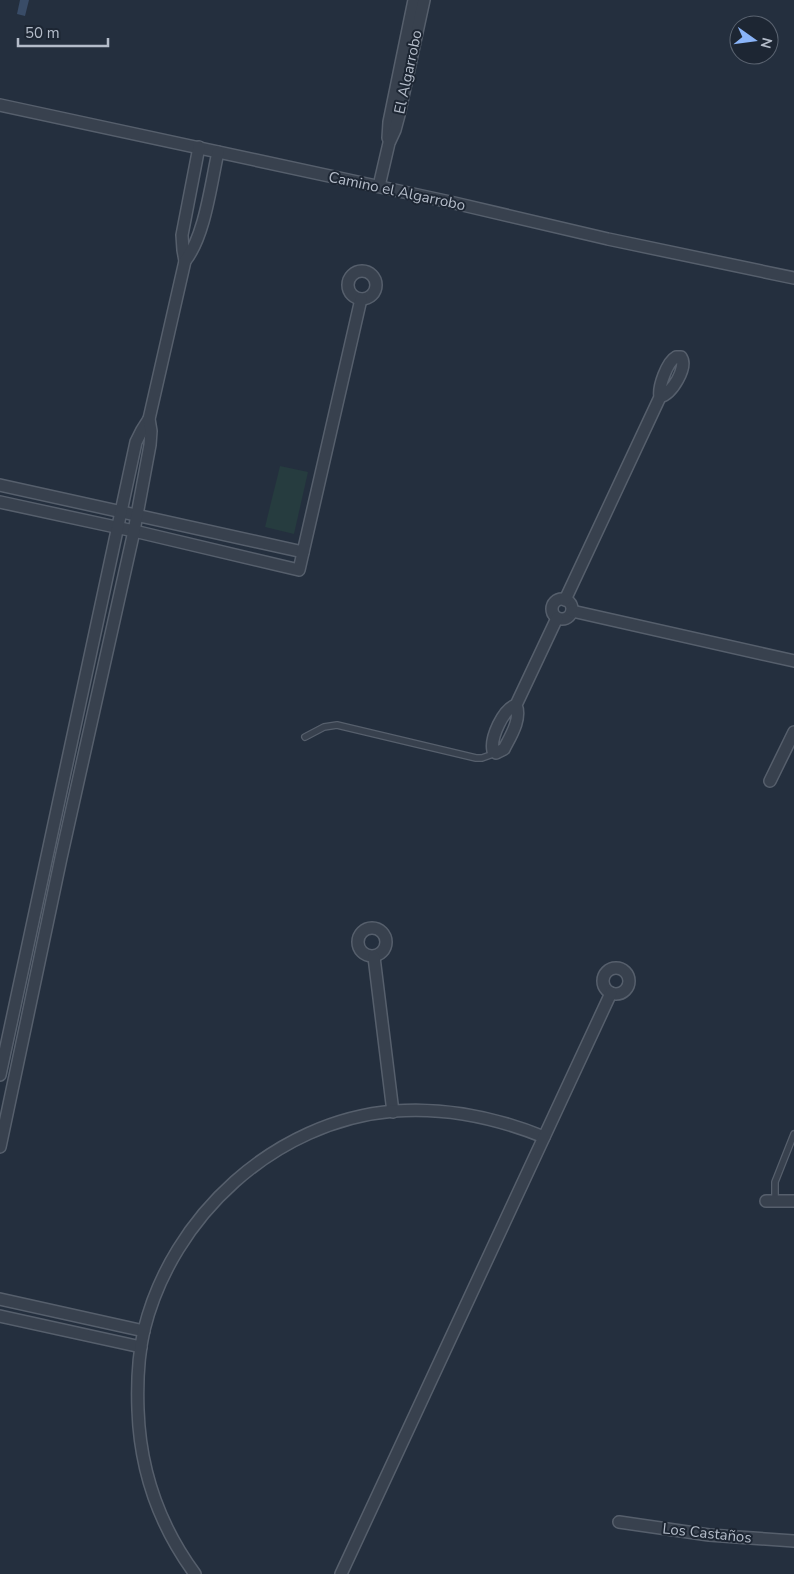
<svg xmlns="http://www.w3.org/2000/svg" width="794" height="1574" font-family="'Nunito Sans',sans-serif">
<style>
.green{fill:#263c3f}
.water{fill:#394c67}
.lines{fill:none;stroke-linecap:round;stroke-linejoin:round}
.service-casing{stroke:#565f6c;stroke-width:8}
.minor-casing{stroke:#565f6c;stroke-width:14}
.service{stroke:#38414e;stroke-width:5.5}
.minor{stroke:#38414e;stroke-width:11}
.labels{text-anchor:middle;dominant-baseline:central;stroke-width:4;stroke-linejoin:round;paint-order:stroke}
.street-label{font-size:15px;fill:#b4bcc9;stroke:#1d2633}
</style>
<rect width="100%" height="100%" fill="#242f3e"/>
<!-- green -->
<polygon class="green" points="280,466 308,472 294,534 265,527"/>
<!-- water -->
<polygon class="water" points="20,0 29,0 25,16 17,14"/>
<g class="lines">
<defs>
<g id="service">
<polyline points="305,737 324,727 337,725 476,758 482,758 496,753"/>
<polyline points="775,1201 775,1182 794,1134"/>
</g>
<g id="minor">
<polyline points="0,105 450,202 608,239 794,278"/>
<polyline points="388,138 389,122 414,0"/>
<polyline points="379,186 389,143 395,130 399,115 424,0"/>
<polyline points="185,261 183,250 182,235 199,147"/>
<circle cx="362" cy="285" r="14"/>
<polyline points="0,485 303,552"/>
<polyline points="0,502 134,531 299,570 361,299"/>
<circle cx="562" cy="609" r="10"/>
<path d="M565,600l95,-203c-2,-10 7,-35 16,-40h5c7,10 -9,37 -21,40"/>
<polyline points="572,611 794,661"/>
<path d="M516,705c6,14 -6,32 -12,44l-8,4 -3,-2c-3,-13 10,-42 23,-46l41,-87"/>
<polyline points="770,781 794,732"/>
<circle cx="372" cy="942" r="14"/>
<polyline points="374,957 393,1112"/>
<circle cx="616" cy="981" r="13"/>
<polyline points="0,1075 136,442 142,430 149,419"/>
<path d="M0,1147l61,-289 73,-327 16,-86 1,-14 -2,-12 36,-158c20,-25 26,-78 33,-109"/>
<polyline points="766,1201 794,1201"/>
<polyline points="0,1299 144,1331"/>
<polyline points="0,1316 141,1347"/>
<polyline points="619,1522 709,1535 794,1541"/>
<path d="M195,1574c-36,-49 -55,-103 -57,-164 -1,-27 0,-54 6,-80 28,-114 131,-209 250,-219 51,-4 103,7 150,26"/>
<polyline points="341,1574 611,993"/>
</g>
</defs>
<!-- service casing -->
<use href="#service" class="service-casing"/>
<!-- minor casing -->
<use href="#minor" class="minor-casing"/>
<!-- service -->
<use href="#service" class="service"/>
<!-- minor -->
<use href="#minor" class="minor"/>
</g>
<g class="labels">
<!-- street labels -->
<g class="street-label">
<text transform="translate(408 72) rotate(-78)">El Algarrobo</text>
<text transform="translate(397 191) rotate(12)">Camino el Algarrobo</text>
<text transform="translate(707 1533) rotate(6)">Los Castaños</text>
</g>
</g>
<!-- north arrow -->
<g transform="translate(754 40) rotate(104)"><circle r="24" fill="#1d2633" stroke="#59626f"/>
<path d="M0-4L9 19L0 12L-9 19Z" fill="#8ab4f8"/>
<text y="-8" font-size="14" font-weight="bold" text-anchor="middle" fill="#b4bcc9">N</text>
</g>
<!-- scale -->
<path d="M18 38v8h90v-8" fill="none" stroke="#b4bcc9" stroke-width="2.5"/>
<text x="25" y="38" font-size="15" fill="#b4bcc9" stroke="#1d2633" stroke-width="4" paint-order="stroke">50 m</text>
</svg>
